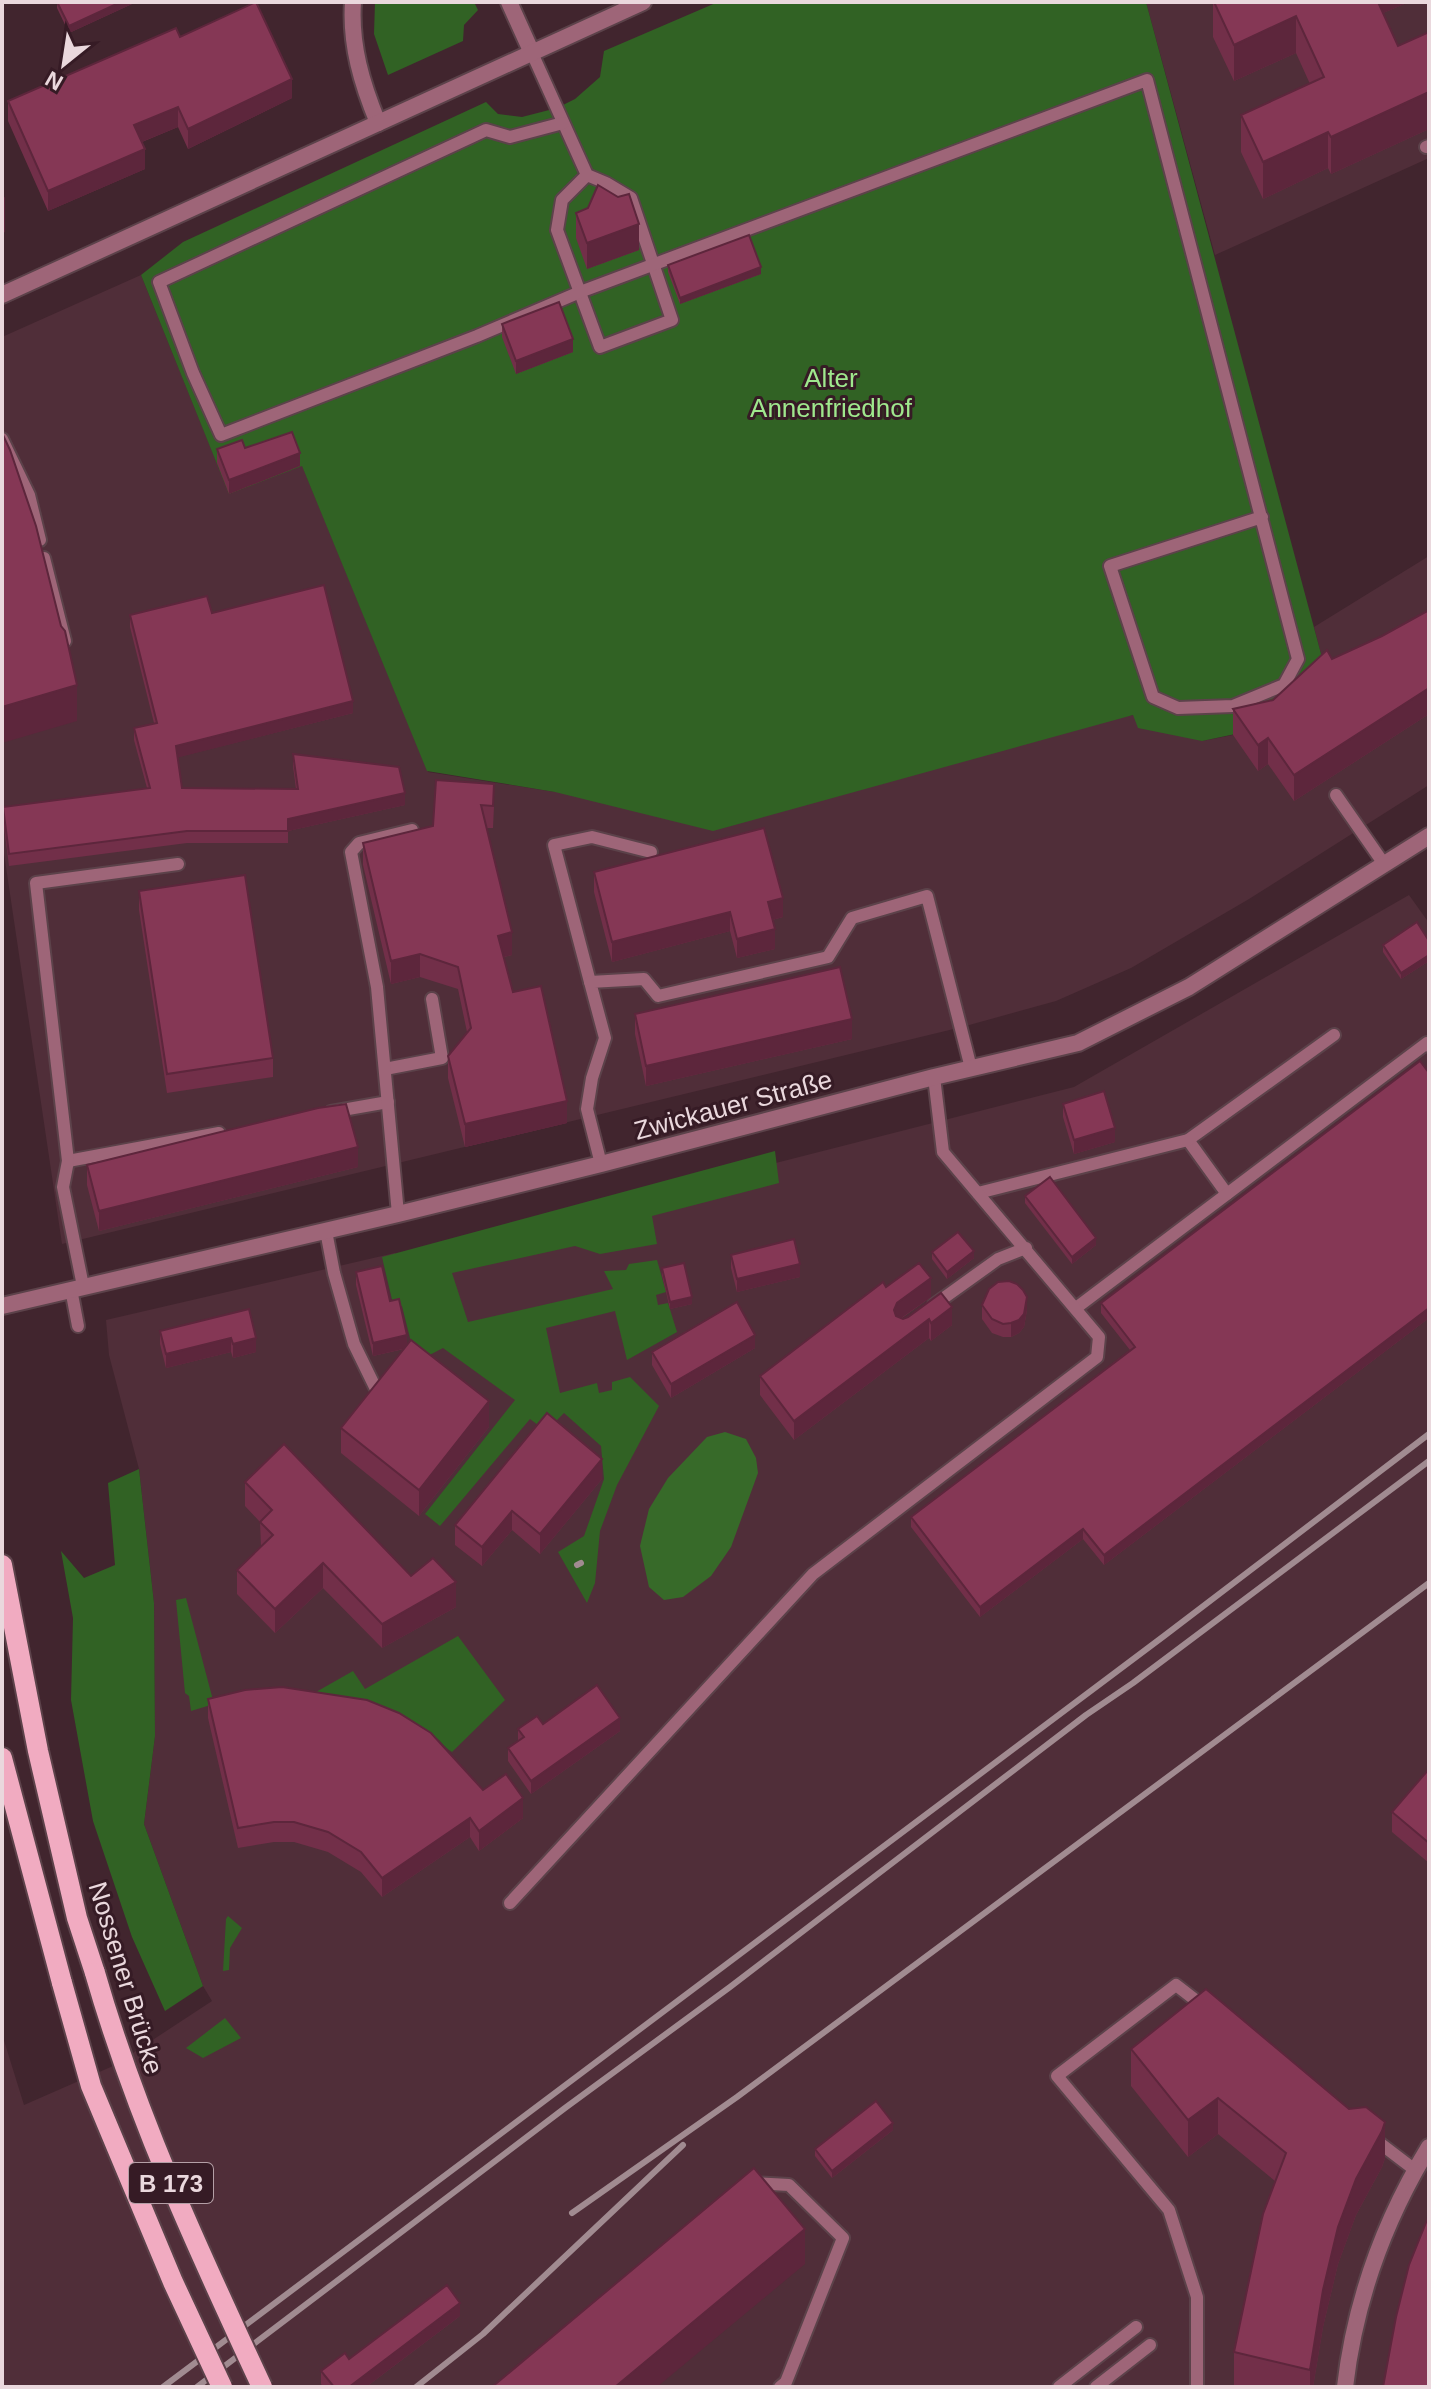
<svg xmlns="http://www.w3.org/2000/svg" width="1431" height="2389" font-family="Arial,sans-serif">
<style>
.built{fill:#502e39}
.green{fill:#316224}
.forest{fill:#376a29}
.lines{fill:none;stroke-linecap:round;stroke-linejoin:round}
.service-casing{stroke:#5c424a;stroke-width:16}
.minor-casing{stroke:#5c424a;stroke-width:20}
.tertiary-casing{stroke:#5c424a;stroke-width:20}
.primary-casing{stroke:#5c424a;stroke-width:24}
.service{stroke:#9e6578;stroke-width:12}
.minor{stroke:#9e6578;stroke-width:16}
.tertiary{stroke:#9e6578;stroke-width:16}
.primary{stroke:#f1abc1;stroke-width:20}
.rail{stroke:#a18b91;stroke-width:6}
.primary-bridge-casing{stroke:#5c424a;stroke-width:24;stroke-linecap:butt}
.primary-bridge{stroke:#f1abc1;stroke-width:20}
.wall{fill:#722f49}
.shaded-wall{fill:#5d263c}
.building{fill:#853755;stroke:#5d263c;stroke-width:2}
.labels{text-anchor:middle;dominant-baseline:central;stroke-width:6;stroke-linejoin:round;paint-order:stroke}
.shield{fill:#361b25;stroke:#b49fa6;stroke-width:2}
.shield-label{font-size:24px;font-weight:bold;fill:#ead8dd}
.park-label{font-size:26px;fill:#9fe88d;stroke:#361b25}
.street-label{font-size:26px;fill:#ead8dd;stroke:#361b25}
</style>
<rect width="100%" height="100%" fill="#41252e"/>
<!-- built -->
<g class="built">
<polygon points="1146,2 1429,2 1429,158 1215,255"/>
<polygon points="141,275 229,493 302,465 428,772 555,792 1134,715 1202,741 1233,735 1273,726 1326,673 1314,627 1429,556 1429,785 1249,899 1131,968 1056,1001 962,1027 62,1244 2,840 2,337"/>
<polygon points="1409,895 1429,923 1429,2387 2,2387 2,2034 24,2105 113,2066 212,2001 203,1986 144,1824 155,1736 154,1603 139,1469 109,1355 106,1320 395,1253 398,1259 1074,1087"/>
</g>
<!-- green -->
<g class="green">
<polygon points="375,2 474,2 478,10 464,25 463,41 388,75 374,34"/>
<polygon points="718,2 1146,2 1327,676 1273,726 1202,741 1138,728 1133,715 713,831 555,792 427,771 302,466 229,494 141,275 183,242 486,102 498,114 522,117 557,108 575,99 600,77 604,51"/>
<polygon points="775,1151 779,1183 652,1216 657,1244 600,1254 575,1246 452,1273 468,1322 613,1289 604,1271 626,1270 629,1264 657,1260 666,1292 656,1295 658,1305 668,1303 677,1332 627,1360 615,1311 546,1328 560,1393 597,1383 599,1393 612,1390 612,1382 630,1377 659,1406 617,1485 600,1531 595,1583 587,1603 558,1552 584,1536 604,1479 601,1446 564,1413 546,1431 530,1419 440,1526 425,1514 515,1400 443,1348 416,1362 402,1306 394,1308 382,1257"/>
<polygon points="139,1469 154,1603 155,1736 144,1824 203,1986 165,2011 132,1937 93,1821 71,1700 73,1618 61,1551 84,1578 115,1565 108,1483"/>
<polygon points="186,1598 214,1704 191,1711 189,1696 185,1693 176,1600"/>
<path d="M458,1636l47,64 -53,52c-5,-3 -9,-8 -13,-12 -35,-27 -82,-37 -123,-48l37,-21 12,18z"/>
<polygon points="228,1916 242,1928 230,1948 229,1970 223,1971 226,1919"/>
<polygon points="225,2018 241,2038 203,2058 186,2048"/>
</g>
<!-- forest -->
<polygon class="forest" points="725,1432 746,1439 756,1458 758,1473 731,1547 711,1576 683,1597 664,1600 649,1587 640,1546 649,1509 668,1478 707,1437"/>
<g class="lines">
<defs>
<g id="service">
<polyline points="532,53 587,175 606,183 631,198 672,320 600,347 557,230 562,200 587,175"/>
<polyline points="563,123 510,137 486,130 159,282 193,373 221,435 477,336 580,292 1147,80 1298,659 1284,685 1233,706 1178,708 1153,697 1110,566 1262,517"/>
<polyline points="1426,147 1429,146"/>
<polyline points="2,439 29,495 40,540"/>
<polyline points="44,558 65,641"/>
<polyline points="1336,795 1384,864"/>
<polyline points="590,982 554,845 592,837 651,852"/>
<polyline points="385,1069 442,1058 432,999"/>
<polyline points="331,1112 388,1102"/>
<polyline points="1188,1140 1227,1194"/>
<polyline points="68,1161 219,1133"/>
<polyline points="601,1164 587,1109 592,1078 605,1038 590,982 644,979 658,996 824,958 828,957 852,918 927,896 971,1068"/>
<polyline points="978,1193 1188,1140 1334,1035"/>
<polyline points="398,1214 377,987 351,852 359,843 412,830"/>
<polyline points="326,1231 334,1273 354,1344 375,1387"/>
<polyline points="83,1286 63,1187 68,1161 36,883 178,864"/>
<polyline points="71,1289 78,1326"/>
<polyline points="934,1305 998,1259 1026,1248"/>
<polyline points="1076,1308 1427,1043 1429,1046"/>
<polyline points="510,1903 813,1574 1097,1357 1099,1337 943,1152 934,1077"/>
<polyline points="1373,2138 1415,2170"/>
<polyline points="751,2183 789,2185 843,2238 786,2382 780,2387"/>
<polyline points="1059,2387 1136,2327"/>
<polyline points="1096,2387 1150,2345"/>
<polyline points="1197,2387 1197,2297 1169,2210 1057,2076 1176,1985 1207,2009"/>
</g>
<g id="minor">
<path d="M353,2c-3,43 9,82 25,121"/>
<polyline points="509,2 532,53"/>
<polyline points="2,1306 398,1214 601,1164 934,1077 1078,1043 1189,987 1429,836"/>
<path d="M1345,2387c10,-86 39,-166 84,-240"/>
</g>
<polyline id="tertiary" points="2,295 643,2"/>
<g id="primary">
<polyline points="2,1565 38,1751 77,1918 95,1973"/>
<polyline points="2,1758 62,1983"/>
</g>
</defs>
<!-- service casing -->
<use href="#service" class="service-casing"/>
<!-- minor casing -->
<use href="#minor" class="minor-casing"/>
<!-- tertiary casing -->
<use href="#tertiary" class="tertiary-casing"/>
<!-- primary casing -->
<use href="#primary" class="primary-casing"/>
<!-- service -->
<use href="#service" class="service"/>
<!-- minor -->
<use href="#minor" class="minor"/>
<!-- tertiary -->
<use href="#tertiary" class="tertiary"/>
<!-- primary -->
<use href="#primary" class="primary"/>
<!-- rail -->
<g class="rail">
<polyline points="577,1565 581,1563"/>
<polyline points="572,2213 737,2097 1429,1583"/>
<polyline points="163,2387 1164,1636 1429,1434"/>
<polyline points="197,2387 565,2108 730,1987 1086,1715 1133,1683 1429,1461"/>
<polyline points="416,2387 483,2334 683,2145"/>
</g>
<defs>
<g id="primary-bridge">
<path d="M95,1973c41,143 104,279 167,414"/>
<polyline points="62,1983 91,2086 173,2282 222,2387"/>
</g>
</defs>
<!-- primary-bridge casing -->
<use href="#primary-bridge" class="primary-bridge-casing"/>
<!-- primary-bridge -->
<use href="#primary-bridge" class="primary-bridge"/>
</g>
<!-- wall -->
<g class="wall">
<polygon points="57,2 132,2 132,4 69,33 57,8"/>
<polygon points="1213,2 1409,2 1383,13 1398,46 1429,32 1429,129 1331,174 1328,168 1263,199 1241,152 1241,115 1310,84 1296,53 1234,81 1213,37"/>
<polygon points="180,37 292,98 188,149 178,127 142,142 145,169 48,211 8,121 8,101"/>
<polygon points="576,213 639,250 587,269 576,238"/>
<polygon points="668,265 761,274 680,304 668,272"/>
<polygon points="502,324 573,352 516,374 502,337"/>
<polygon points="217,449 300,466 229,494 217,463"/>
<polygon points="1429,610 1429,714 1294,801 1268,764 1258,771 1233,735 1233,709 1273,700 1332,659 1382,636"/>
<polygon points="212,613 353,713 178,757 182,788 296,789 293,766 293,754 405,805 288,831 288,843 187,843 9,866 3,819 3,807 147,788 134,740 134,728 154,723 130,627 130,615"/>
<polygon points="436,780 494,806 493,828 487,828 512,955 504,957 513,992 567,1123 465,1147 448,1078 448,1056 467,1032 458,989 420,977 391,984 363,865 363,843 433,826"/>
<polygon points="594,872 783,917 772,920 775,949 737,958 730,931 612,962 594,892"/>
<polygon points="139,891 273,1058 273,1077 167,1093 139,910"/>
<polygon points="1429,941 1429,961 1401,979 1383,952 1383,945"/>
<polygon points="635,1014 852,1039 646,1086 635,1034"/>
<polygon points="1429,1073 1429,1318 1104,1565 1083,1539 980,1617 911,1527 911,1517 1130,1350 1101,1313 1101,1303"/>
<polygon points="1063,1104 1115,1142 1074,1154 1063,1117"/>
<polygon points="87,1165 358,1167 99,1231 87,1185"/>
<polygon points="1025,1196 1096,1245 1072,1264 1025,1203"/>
<polygon points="932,1252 974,1258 947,1279 932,1259"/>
<polygon points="731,1255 800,1277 737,1292 731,1268"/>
<polygon points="662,1268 692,1304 670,1309 662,1275"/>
<polygon points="356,1272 390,1301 407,1345 489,1427 419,1516 341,1453 341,1428 404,1349 373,1356 356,1285"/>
<polygon points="886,1287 931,1297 902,1318 903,1319 908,1317 941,1293 952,1325 931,1341 929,1338 794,1440 760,1395 760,1376"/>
<polygon points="982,1305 1027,1310 1024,1327 1019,1333 1011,1337 1003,1337 992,1333 982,1319"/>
<polygon points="249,1309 256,1352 233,1358 231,1352 166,1368 160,1344 160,1331"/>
<polygon points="755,1348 671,1398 652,1365 652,1352"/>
<polygon points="602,1479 540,1554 512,1530 482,1566 455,1545 455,1525"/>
<polygon points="245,1482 411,1576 456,1607 382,1648 323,1588 275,1633 237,1594 237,1570 261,1547 260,1522 245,1506"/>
<polygon points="208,1699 483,1790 523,1818 479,1851 470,1837 382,1897 361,1872 328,1852 294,1842 274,1842 238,1848 208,1718"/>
<polygon points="543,1724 620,1731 531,1794 508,1761 508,1748 518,1741 518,1729"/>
<polygon points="1429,1769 1429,1863 1392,1832 1392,1812"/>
<polygon points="1131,2049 1385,2158 1382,2167 1356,2215 1338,2264 1323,2327 1313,2387 1234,2387 1234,2352 1275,2181 1218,2134 1188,2157 1131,2086"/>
<polygon points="893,2130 832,2178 815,2156 815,2149"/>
<polygon points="460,2316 366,2387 323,2387 321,2384 321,2371 349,2359"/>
</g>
<!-- shaded-wall -->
<g class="shaded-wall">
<polygon points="121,2 132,2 132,4 69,33 69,26"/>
<polygon points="1369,2 1409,2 1369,19"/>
<polygon points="1296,16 1296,53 1234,81 1234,45"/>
<polygon points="292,79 292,98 188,149 188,129"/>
<polygon points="1429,92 1429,129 1331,174 1331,137"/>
<polygon points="178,107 178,127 134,145 134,125"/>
<polygon points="1328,132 1328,168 1263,199 1263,162"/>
<polygon points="145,149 145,169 48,211 48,191"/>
<polygon points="5,197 5,232 2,234 2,198"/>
<polygon points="639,224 639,250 587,269 587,243"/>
<polygon points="761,267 761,274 680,304 680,298"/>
<polygon points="573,339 573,352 516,374 516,361"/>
<polygon points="300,453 300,466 229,494 229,480"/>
<polygon points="77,685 77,721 2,743 2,707"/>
<polygon points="1429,688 1429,714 1294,801 1294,775"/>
<polygon points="353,701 353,713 176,758 176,746"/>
<polygon points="1268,738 1268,764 1258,771 1258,745"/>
<polygon points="405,793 405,805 288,831 288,819"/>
<polygon points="783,898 783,917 768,921 768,902"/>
<polygon points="730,912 730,931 612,962 612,942"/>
<polygon points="775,929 775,949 737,958 737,939"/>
<polygon points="512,932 512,955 498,958 498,936"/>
<polygon points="420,954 420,977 391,984 391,961"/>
<polygon points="1429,955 1429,961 1401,979 1401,973"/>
<polygon points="852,1019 852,1039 646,1086 646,1066"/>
<polygon points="567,1101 567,1123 465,1147 465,1124"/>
<polygon points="1115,1128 1115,1142 1074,1154 1074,1140"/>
<polygon points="358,1147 358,1167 99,1231 99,1211"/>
<polygon points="1096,1238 1096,1245 1072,1264 1072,1257"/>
<polygon points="974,1251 974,1258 947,1279 947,1272"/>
<polygon points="800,1264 800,1277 737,1292 737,1279"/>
<polygon points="931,1278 931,1297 897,1321 894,1310 897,1303"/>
<polygon points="692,1297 692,1304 670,1309 670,1302"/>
<polygon points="1027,1297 1027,1310 1024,1327 1019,1333 1011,1337 1011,1323"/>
<polygon points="952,1307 952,1325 931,1341 931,1323"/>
<polygon points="1429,1308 1429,1318 1104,1565 1104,1555"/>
<polygon points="929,1319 929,1338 794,1440 794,1421"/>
<polygon points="407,1335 407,1348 373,1356 373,1343"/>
<polygon points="755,1335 755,1348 671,1398 671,1384"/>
<polygon points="231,1338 231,1352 166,1368 166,1354"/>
<polygon points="256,1338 256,1352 233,1358 233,1344"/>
<polygon points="489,1401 489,1427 419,1516 419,1490"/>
<polygon points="602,1459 602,1479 540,1554 540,1534"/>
<polygon points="512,1511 512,1530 482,1566 482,1547"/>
<polygon points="1083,1529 1083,1539 980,1617 980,1607"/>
<polygon points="323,1563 323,1588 275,1633 275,1609"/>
<polygon points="456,1582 456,1607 382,1648 382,1624"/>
<polygon points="620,1718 620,1731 531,1794 531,1781"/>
<polygon points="523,1798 523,1818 479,1851 479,1831"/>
<polygon points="470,1818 470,1837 382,1897 382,1878"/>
<polygon points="1218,2098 1218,2134 1188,2157 1188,2120"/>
<polygon points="1385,2122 1385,2158 1382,2167 1356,2215 1338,2264 1323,2327 1313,2387 1310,2387 1310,2370 1323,2290 1338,2227 1356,2179"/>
<polygon points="893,2123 893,2130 832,2178 832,2171"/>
<polygon points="805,2229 805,2264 657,2387 615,2387"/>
<polygon points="460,2303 460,2316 366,2387 349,2387"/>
</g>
<!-- building -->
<g class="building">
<polygon points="57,2 121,2 69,26"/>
<polygon points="256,2 292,79 188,129 178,107 134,125 145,149 48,191 8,101 176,28 180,37"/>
<polygon points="1214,2 1378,2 1398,46 1429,32 1429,92 1331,137 1328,132 1263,162 1241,115 1324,77 1296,16 1234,45"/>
<polygon points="598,185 618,197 629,194 639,224 587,243 576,213 588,208"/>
<polygon points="749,235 761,267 680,298 668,265"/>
<polygon points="559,302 573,339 516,361 502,324"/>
<polygon points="292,432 300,453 229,480 217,449 242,440 245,448"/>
<polygon points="2,433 10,450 36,526 61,626 65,631 77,685 2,707"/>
<polygon points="324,585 353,701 176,746 182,788 298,789 293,754 399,767 405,793 288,819 288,831 187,831 9,854 3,807 150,788 134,728 157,723 130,615 207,596 212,613"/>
<polygon points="1429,610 1429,688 1294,775 1268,738 1258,745 1233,709 1273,700 1327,650 1332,659 1382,636"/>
<polygon points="436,780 494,784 493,806 481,805 512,932 498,936 513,992 541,986 567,1101 465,1124 448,1056 471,1028 458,967 420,954 391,961 363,843 433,826"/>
<polygon points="764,828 783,898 768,902 775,929 737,939 730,912 612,942 594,872"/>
<polygon points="245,875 273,1058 167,1074 139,891"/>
<polygon points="1417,922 1429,941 1429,955 1401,973 1383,945"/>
<polygon points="840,967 852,1019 646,1066 635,1014"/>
<polygon points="1420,1061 1429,1073 1429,1308 1104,1555 1083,1529 980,1607 911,1517 1135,1347 1101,1303"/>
<polygon points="1104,1091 1115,1128 1074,1140 1063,1104"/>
<polygon points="346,1104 358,1147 99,1211 87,1165 318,1108"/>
<polygon points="1050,1177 1096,1238 1072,1257 1025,1196"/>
<polygon points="958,1232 974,1251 947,1272 932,1252"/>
<polygon points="794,1239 800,1264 737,1279 731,1255"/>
<polygon points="684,1263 692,1297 670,1302 662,1268"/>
<polygon points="919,1263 931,1278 897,1303 894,1310 896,1316 903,1319 908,1317 941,1293 952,1307 931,1323 929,1319 794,1421 760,1376 883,1282 886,1287"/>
<polygon points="382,1266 390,1301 399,1299 407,1335 373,1343 356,1272"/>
<polygon points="1009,1281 1017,1284 1023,1290 1027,1297 1024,1314 1019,1320 1011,1323 1003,1324 992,1319 982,1305 989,1289 998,1282"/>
<polygon points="737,1302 755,1335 671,1384 652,1352"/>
<polygon points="249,1309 256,1338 233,1344 231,1338 166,1354 160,1331"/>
<polygon points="411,1340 489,1401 419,1490 341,1428"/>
<polygon points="547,1413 602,1459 540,1534 512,1511 482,1547 455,1525"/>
<polygon points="284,1444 411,1576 433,1558 456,1582 382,1624 323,1563 275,1609 237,1570 273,1535 260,1522 272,1510 245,1482"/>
<polygon points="597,1685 620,1718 531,1781 508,1748 524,1737 518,1729 537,1716 543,1724"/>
<polygon points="282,1687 367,1700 399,1713 431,1733 483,1790 506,1774 523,1798 479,1831 470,1818 382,1878 361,1852 328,1832 294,1822 274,1822 238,1828 208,1699 245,1690"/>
<polygon points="1429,1769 1429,1843 1392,1812"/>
<polygon points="1206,1989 1349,2109 1366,2107 1385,2122 1382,2131 1356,2179 1338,2227 1323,2290 1310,2370 1234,2352 1263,2214 1286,2153 1218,2098 1188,2120 1131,2049"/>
<polygon points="876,2101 893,2123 832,2171 815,2149"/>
<polygon points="754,2168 805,2229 615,2387 492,2387"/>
<polygon points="1429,2215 1429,2387 1383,2387 1396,2317 1409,2265"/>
<polygon points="447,2285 460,2303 349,2387 334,2387 321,2371 345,2353 349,2359"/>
</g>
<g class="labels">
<!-- shield labels -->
<rect class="shield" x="129" y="2163" width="84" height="40" rx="6"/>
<g class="shield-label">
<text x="171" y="2183">B 173</text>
</g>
<!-- park labels -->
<g class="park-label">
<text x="831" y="378">Alter<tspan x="831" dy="30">Annenfriedhof</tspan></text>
</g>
<!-- street labels -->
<g class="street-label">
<text transform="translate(733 1105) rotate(-15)">Zwickauer Straße</text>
<text transform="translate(126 1978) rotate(73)">Nossener Brücke</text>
</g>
</g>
<!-- border -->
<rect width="1431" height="2389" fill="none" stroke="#ead8dd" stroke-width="8"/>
<!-- north arrow -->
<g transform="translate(64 64) rotate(210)" stroke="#361b25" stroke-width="6" paint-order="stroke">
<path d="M0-6L14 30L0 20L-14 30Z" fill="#ead8dd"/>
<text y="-12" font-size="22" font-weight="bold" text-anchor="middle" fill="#ead8dd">N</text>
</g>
</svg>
